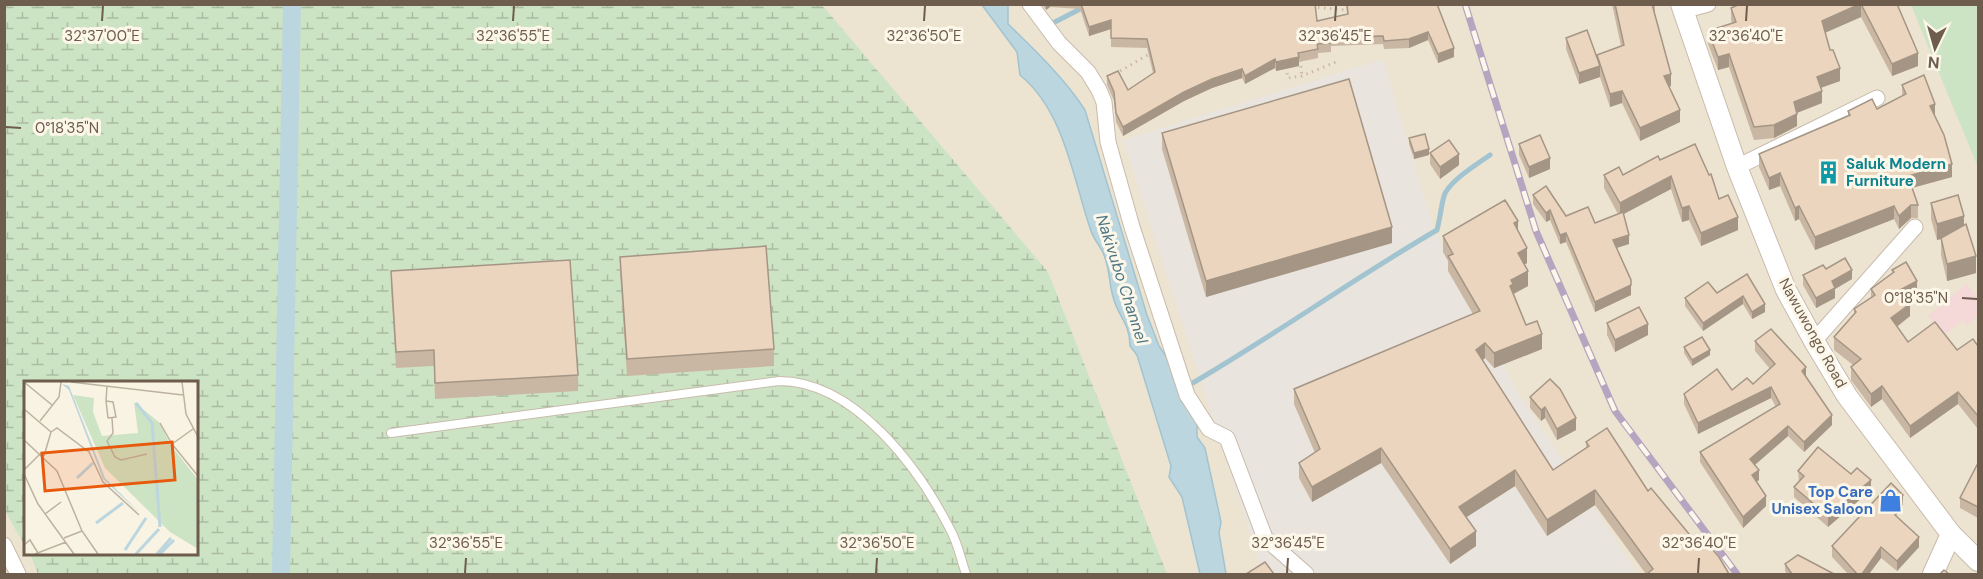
<svg xmlns="http://www.w3.org/2000/svg" width="1983" height="579" font-family="'DM Sans',sans-serif">
<style>
.residential{fill:#ece3d1;fill-rule:evenodd}
.industrial{fill:#e9e4dd}
.medical{fill:#f5d8d8}
.wetland{fill:url(#wetland-marsh)}
.green{fill:#cde4c4}
.water{fill:#bbd6df;stroke:#a2c3d0;stroke-width:1.5}
.lines{fill:none;stroke-linecap:round;stroke-linejoin:round}
.stream{stroke:#a2c3d0;stroke-width:5}
.canal{stroke:#bbd6df;stroke-width:18}
.service-casing{stroke:#c8bbac;stroke-width:10}
.minor-casing{stroke:#c8bbac;stroke-width:17}
.tertiary-casing{stroke:#c8bbac;stroke-width:22}
.path{stroke:#cfb9a2;stroke-width:3;stroke-dasharray:1.5 4.5;stroke-linecap:butt}
.service{stroke:#fff;stroke-width:8}
.minor{stroke:#fff;stroke-width:15}
.tertiary{stroke:#fff;stroke-width:20}
.rail-casing{stroke:#b6a4c0;stroke-width:7}
.rail{stroke:#fcf7e9;stroke-width:4.5;stroke-dasharray:14;stroke-linecap:butt}
.wall{fill:#cab7a3}
.shaded-wall{fill:#a49585}
.building{fill:#ebd5be;stroke:#a49585;stroke-width:1.5}
.ticks{fill:none;stroke:#6e5c4d;stroke-width:2}
.labels{text-anchor:middle;dominant-baseline:central;stroke-width:6;stroke-linejoin:round;paint-order:stroke}
.culture-label{font-size:15px;font-weight:bold;fill:#0d838f;stroke:#fcf7e9;text-anchor:start}
.street-label{font-size:15px;fill:#6e5c4d;stroke:#fcf7e9}
.shop-label{font-size:15px;font-weight:bold;fill:#366cbe;stroke:#fcf7e9;text-anchor:end}
.water-label{font-size:16px;font-style:italic;fill:#4c7585;stroke:#fcf7e9}
.inset-river{fill:none;stroke:#bbd6df;stroke-width:3}
.inset-road{fill:none;stroke:#bdb2a2;stroke-width:1.5}
.view{fill:#e8590c;fill-opacity:0.15;stroke:#e8590c;stroke-width:3}
.inset-edge{fill:none;stroke:#6e5c4d;stroke-width:3}
.ticks-label{font-size:15px;text-anchor:middle;fill:#6e5c4d;stroke:#fcf7e9;stroke-width:6;stroke-linejoin:round;paint-order:stroke}
</style>
<defs>
<pattern id="wetland-marsh" width="20" height="14" patternUnits="userSpaceOnUse" patternTransform="scale(1.5)"><rect width="20" height="14" fill="#cde4c4"/><path d="M1 5h8M5 5V1M11 12h8M15 12V8" fill="none" stroke="#abbca1"/></pattern>
</defs>
<rect width="100%" height="100%" fill="#f9f3e3"/>
<!-- residential -->
<path class="residential" d="M4,5h1974v569h-1973zM26,382h170v172h-170z"/>
<!-- industrial -->
<polygon class="industrial" points="1383,59 1432,223 1517,391 1638,574 1263,574 1123,140"/>
<!-- medical -->
<polygon class="medical" points="1967,284 1978,299 1978,316 1967,325 1963,320 1943,336 1928,316"/>
<!-- wetland -->
<polygon class="wetland" points="4,5 822,5 1048,272 1167,574 38,574 30,554 196,554 196,382 26,382 25,546 4,509"/>
<!-- green -->
<polygon class="green" points="1911,5 1978,5 1978,167"/>
<!-- water -->
<path class="water" d="M982,5h26v19c25,24 58,56 77,86l62,205 12,31 18,27 4,28 16,19v17l8,11 16,74 -2,11 7,41h-26l-18,-77 -13,-20 2,-11 -34,-111 -7,-9c0,-22 -10,-27 -16,-46 -5,-14 -4,-31 -10,-45 -3,-8 -10,-15 -13,-24 -18,-52 -26,-119 -71,-156l-3,-23z"/>
<g class="lines">
<!-- stream -->
<g class="stream">
<polyline points="1049,25 1090,4"/>
<path d="M1191,384c84,-49 162,-105 246,-154 3,-11 4,-23 7,-34 4,-14 33,-32 46,-41"/>
</g>
<!-- canal -->
<polyline class="canal" points="281,574 292,4"/>
<defs>
<path id="service" d="M391,433l388,-52c76,0 140,87 172,150 7,13 10,29 15,43"/>
<g id="minor">
<polyline points="1030,4 1059,43 1088,72 1099,90 1104,102 1108,142 1132,227 1187,395 1209,429 1227,438 1265,538 1306,574"/>
<polyline points="1682,11 1708,4"/>
<polyline points="1737,167 1877,98"/>
<polyline points="1814,341 1915,227"/>
<polyline points="4,545 18,574"/>
</g>
<g id="tertiary">
<polyline points="1681,4 1737,167 1786,290 1814,341 1847,396 1951,534 1978,561"/>
<polyline points="1933,574 1951,534"/>
</g>
</defs>
<!-- service casing -->
<use href="#service" class="service-casing"/>
<!-- minor casing -->
<use href="#minor" class="minor-casing"/>
<!-- tertiary casing -->
<use href="#tertiary" class="tertiary-casing"/>
<!-- path -->
<g class="path">
<polyline points="1312,7 1346,10 1353,4"/>
<polyline points="1300,60 1302,76"/>
<polyline points="1286,67 1288,78 1302,76 1336,62"/>
<polyline points="1115,74 1151,53"/>
</g>
<!-- service -->
<use href="#service" class="service"/>
<!-- minor -->
<use href="#minor" class="minor"/>
<!-- tertiary -->
<use href="#tertiary" class="tertiary"/>
<defs>
<polyline id="rail" points="1465,4 1536,231 1615,411 1737,574"/>
</defs>
<!-- rail casing -->
<use href="#rail" class="rail-casing"/>
<!-- rail -->
<use href="#rail" class="rail"/>
</g>
<!-- wall -->
<g class="wall">
<polygon points="1042,4 1315,4 1317,21 1347,14 1346,4 1437,4 1454,57 1438,63 1428,40 1409,48 1384,49 1383,44 1331,46 1331,52 1318,53 1318,58 1299,62 1299,66 1276,71 1275,68 1245,84 1242,78 1212,88 1184,101 1123,136 1116,122 1114,101 1107,85 1107,76 1128,90 1153,73 1147,48 1111,47 1111,29 1089,36 1080,9 1050,7 1046,10"/>
<polygon points="1612,4 1655,4 1655,15 1671,86 1669,87 1680,122 1640,141 1622,103 1610,107 1600,77 1579,84 1566,49 1566,38 1597,57 1621,46"/>
<polygon points="1897,4 1918,66 1892,76 1861,17 1825,33 1840,81 1821,88 1822,103 1797,113 1797,126 1774,138 1754,140 1729,67 1718,70 1708,44 1708,31 1732,23 1731,21 1731,8"/>
<polygon points="1902,85 1935,117 1952,177 1912,188 1918,205 1918,218 1911,218 1899,229 1894,219 1815,250 1799,219 1795,221 1780,186 1769,190 1759,167 1759,154 1848,116 1848,111 1877,109 1902,96"/>
<polygon points="1162,133 1392,243 1206,297 1162,149"/>
<polygon points="1409,138 1429,155 1414,159 1409,144"/>
<polygon points="1519,144 1550,169 1529,178 1519,155"/>
<polygon points="1430,153 1459,165 1440,179 1430,164"/>
<polygon points="1660,160 1719,199 1738,230 1701,246 1689,220 1682,222 1671,189 1623,214 1629,244 1617,248 1631,295 1595,312 1566,242 1560,244 1550,220 1546,222 1533,204 1533,195 1566,216 1595,223 1618,214 1604,188 1604,175 1623,175"/>
<polygon points="1931,203 1964,225 1976,273 1947,281 1941,255 1941,239 1937,240 1931,219"/>
<polygon points="1518,230 1527,263 1524,265 1528,286 1514,294 1526,325 1542,349 1494,368 1485,358 1482,361 1553,470 1586,448 1586,442 1648,491 1694,540 1729,574 1646,574 1595,505 1547,536 1515,486 1466,517 1476,546 1450,564 1381,463 1312,502 1299,478 1299,463 1315,453 1294,404 1294,389 1473,314 1448,271 1448,261 1443,252 1443,236"/>
<polygon points="620,257 774,349 774,366 627,376 620,273"/>
<polygon points="1826,269 1852,279 1835,289 1835,298 1816,308 1803,285 1803,275"/>
<polygon points="1892,270 1917,293 1906,299 1910,316 1897,327 1908,342 1957,350 1978,346 1978,429 1958,404 1910,438 1882,399 1871,407 1851,380 1851,367 1853,365 1834,350 1834,337 1854,314 1854,309 1871,298 1871,289 1892,273"/>
<polygon points="391,271 578,375 578,391 435,399 434,366 396,368 391,287"/>
<polygon points="1747,274 1765,312 1752,319 1743,304 1703,331 1685,306 1685,298 1717,293"/>
<polygon points="1607,323 1648,335 1615,352 1607,335"/>
<polygon points="1755,341 1806,376 1832,425 1804,452 1788,436 1755,465 1759,480 1756,482 1766,506 1743,528 1700,462 1700,452 1776,407 1771,398 1698,434 1684,404 1684,394 1732,390 1753,384 1770,369 1755,351"/>
<polygon points="1684,347 1710,355 1692,366 1684,353"/>
<polygon points="1530,397 1576,430 1557,440 1545,418 1541,421 1530,408"/>
<polygon points="1978,463 1978,518 1960,508 1960,498"/>
<polygon points="1798,471 1871,490 1828,527 1794,497 1794,487 1799,482"/>
<polygon points="1903,505 1896,512 1897,517 1919,547 1897,571 1881,558 1869,574 1848,574 1832,557 1832,546"/>
<polygon points="1785,564 1834,574 1787,574 1785,571"/>
</g>
<!-- shaded-wall -->
<g class="shaded-wall">
<polygon points="1046,4 1050,4 1050,7 1046,10"/>
<polygon points="1861,4 1861,17 1822,34 1822,21"/>
<polygon points="1111,20 1111,29 1089,36 1089,27"/>
<polygon points="1428,32 1428,40 1409,48 1409,39"/>
<polygon points="1454,48 1454,57 1438,63 1438,54"/>
<polygon points="1918,53 1918,66 1892,76 1892,64"/>
<polygon points="1729,54 1729,67 1718,70 1718,57"/>
<polygon points="1299,57 1299,66 1276,71 1276,62"/>
<polygon points="1275,59 1275,68 1245,84 1245,76"/>
<polygon points="1600,66 1600,77 1579,84 1579,73"/>
<polygon points="1840,68 1840,81 1817,89 1817,77"/>
<polygon points="1242,69 1242,78 1212,88 1184,101 1123,136 1123,127 1184,92 1212,79"/>
<polygon points="1671,74 1671,86 1664,89 1664,76"/>
<polygon points="1622,91 1622,103 1610,107 1610,94"/>
<polygon points="1822,91 1822,103 1794,114 1794,102"/>
<polygon points="1935,104 1935,117 1930,106"/>
<polygon points="1680,110 1680,122 1640,141 1640,128"/>
<polygon points="1797,114 1797,126 1774,138 1774,125"/>
<polygon points="1429,149 1429,155 1414,159 1414,153"/>
<polygon points="1459,154 1459,165 1440,179 1440,167"/>
<polygon points="1550,158 1550,169 1529,178 1529,167"/>
<polygon points="1952,164 1952,177 1908,189 1908,176"/>
<polygon points="1780,173 1780,186 1769,190 1769,178"/>
<polygon points="1671,176 1671,189 1620,216 1620,203"/>
<polygon points="1911,205 1911,218 1899,229 1899,216"/>
<polygon points="1689,206 1689,220 1682,222 1682,208"/>
<polygon points="1799,206 1799,219 1795,221 1795,208"/>
<polygon points="1894,206 1894,219 1815,250 1815,237"/>
<polygon points="1550,210 1550,220 1546,222 1546,213"/>
<polygon points="1964,216 1964,232 1937,240 1937,224"/>
<polygon points="1738,217 1738,230 1701,246 1701,233"/>
<polygon points="1518,221 1518,236 1514,223"/>
<polygon points="1392,227 1392,243 1206,297 1206,281"/>
<polygon points="1566,233 1566,242 1560,244 1560,235"/>
<polygon points="1629,235 1629,244 1613,249 1613,240"/>
<polygon points="1527,248 1527,263 1518,268 1518,253"/>
<polygon points="1976,256 1976,273 1947,281 1947,264"/>
<polygon points="1852,270 1852,279 1835,289 1835,298 1816,308 1816,298 1832,281"/>
<polygon points="1528,271 1528,286 1513,294 1510,301 1511,280"/>
<polygon points="1917,281 1917,293 1900,303 1900,290"/>
<polygon points="1631,285 1631,295 1595,312 1595,302"/>
<polygon points="1743,296 1743,304 1703,331 1703,323"/>
<polygon points="1765,304 1765,312 1752,319 1752,312"/>
<polygon points="1910,304 1910,316 1891,331 1891,318"/>
<polygon points="1648,324 1648,335 1615,352 1615,340"/>
<polygon points="1542,334 1542,349 1494,368 1494,353"/>
<polygon points="1485,343 1485,358 1476,366 1476,350"/>
<polygon points="1710,350 1710,355 1692,366 1692,360"/>
<polygon points="1806,367 1806,378 1802,371"/>
<polygon points="1882,386 1882,399 1871,407 1871,394"/>
<polygon points="1771,387 1771,398 1698,434 1698,423"/>
<polygon points="1958,392 1958,404 1910,438 1910,426"/>
<polygon points="1545,407 1545,418 1541,421 1541,410"/>
<polygon points="1832,415 1832,425 1804,452 1804,442"/>
<polygon points="1576,418 1576,430 1557,440 1557,429"/>
<polygon points="1788,426 1788,436 1750,469 1750,459"/>
<polygon points="1381,448 1381,463 1312,502 1312,487"/>
<polygon points="1515,470 1515,486 1459,522 1459,507"/>
<polygon points="1759,470 1759,480 1752,485 1752,475"/>
<polygon points="1871,480 1871,490 1828,527 1828,516"/>
<polygon points="1595,490 1595,505 1547,536 1547,520"/>
<polygon points="1903,495 1903,505 1891,518 1891,507"/>
<polygon points="1766,496 1766,506 1743,528 1743,517"/>
<polygon points="1476,531 1476,546 1450,564 1450,549"/>
<polygon points="1919,537 1919,547 1897,571 1897,561"/>
<polygon points="1881,547 1881,558 1869,574 1862,574"/>
</g>
<!-- building -->
<g class="building">
<polygon points="1081,4 1315,4 1317,21 1348,14 1347,4 1437,4 1454,48 1438,54 1428,32 1409,39 1384,41 1383,36 1331,37 1331,43 1317,44 1318,49 1298,53 1299,57 1276,62 1275,59 1245,76 1242,69 1212,79 1184,92 1123,127 1116,113 1114,92 1107,76 1118,71 1128,90 1155,72 1147,39 1111,38 1111,20 1089,27"/>
<polygon points="1615,4 1652,4 1671,74 1664,76 1680,110 1640,128 1622,91 1610,94 1597,55 1624,45"/>
<polygon points="1740,4 1860,4 1822,21 1830,50 1833,50 1840,68 1817,77 1822,91 1794,102 1797,114 1774,125 1754,127 1729,54 1718,57 1708,31 1736,22 1731,8"/>
<polygon points="1861,4 1897,4 1918,53 1892,64"/>
<polygon points="1587,30 1600,66 1579,73 1566,38"/>
<polygon points="1924,75 1935,104 1930,106 1944,135 1952,164 1908,176 1918,205 1911,205 1899,216 1894,206 1815,237 1799,206 1795,208 1780,173 1769,178 1759,154 1850,115 1848,111 1872,99 1877,109 1906,94 1902,85"/>
<polygon points="1349,79 1392,227 1206,281 1162,133"/>
<polygon points="1425,134 1429,149 1414,153 1409,138"/>
<polygon points="1540,135 1550,158 1529,167 1519,144"/>
<polygon points="1449,140 1459,154 1440,167 1430,153"/>
<polygon points="1695,144 1709,175 1711,174 1719,199 1728,195 1738,217 1701,233 1689,206 1682,208 1671,176 1620,203 1604,175 1619,167 1623,175 1658,156 1660,160"/>
<polygon points="1546,186 1566,216 1588,207 1595,223 1623,212 1629,235 1613,240 1631,280 1631,285 1595,302 1566,233 1560,235 1550,210 1546,213 1533,195"/>
<polygon points="1958,195 1964,216 1937,224 1931,203"/>
<polygon points="1505,200 1518,221 1514,223 1527,248 1518,253 1528,271 1511,280 1513,284 1510,286 1526,325 1537,321 1542,334 1494,353 1485,343 1476,350 1553,470 1589,446 1586,442 1607,428 1648,491 1651,488 1694,540 1700,535 1719,557 1729,574 1647,574 1653,569 1595,490 1547,520 1515,470 1459,507 1476,531 1450,549 1381,448 1312,487 1299,463 1320,449 1294,389 1480,311 1448,256 1453,254 1443,236"/>
<polygon points="1966,224 1976,256 1947,264 1941,238"/>
<polygon points="766,246 774,349 627,359 620,257"/>
<polygon points="1845,258 1852,270 1832,281 1835,288 1816,298 1803,275 1823,265 1826,269"/>
<polygon points="570,260 578,375 435,383 434,350 396,352 391,271"/>
<polygon points="1906,262 1917,281 1900,290 1910,304 1891,318 1908,342 1935,322 1957,350 1973,339 1978,346 1978,416 1958,392 1910,426 1882,386 1871,394 1851,367 1861,359 1834,337 1856,312 1854,309 1875,295 1871,289 1894,272 1892,270"/>
<polygon points="1747,274 1765,304 1752,312 1743,296 1703,323 1685,298 1708,282 1717,293"/>
<polygon points="1639,307 1648,324 1615,340 1607,323"/>
<polygon points="1771,329 1806,367 1802,371 1832,415 1804,442 1788,426 1750,459 1759,470 1752,475 1766,496 1743,517 1700,452 1780,404 1771,387 1698,423 1684,394 1717,369 1732,390 1747,378 1753,384 1775,364 1755,341"/>
<polygon points="1702,337 1710,350 1692,360 1684,347"/>
<polygon points="1550,379 1560,389 1576,418 1557,429 1545,407 1541,410 1530,397"/>
<polygon points="1818,447 1851,474 1857,468 1871,480 1828,516 1794,487 1804,476 1798,471"/>
<polygon points="1978,463 1978,507 1960,498"/>
<polygon points="1891,483 1903,495 1891,507 1897,513 1895,515 1919,537 1897,561 1881,547 1862,574 1857,574 1832,546"/>
<polygon points="1798,555 1834,574 1792,574 1785,564"/>
<polygon points="1265,562 1274,574 1246,574"/>
<polygon points="1944,570 1949,574 1940,574"/>
</g>
<!-- ticks -->
<path class="ticks" d="M102,21l1,-15M513,21l1,-15M924,21l1,-15M1335,21l1,-15M1746,21l1,-15M6,127l15,1M1962,298l15,1M465,573l1,-15M876,573l1,-15M1287,573l1,-15M1698,573l1,-15"/>
<!-- icons -->
<defs>
<symbol id="building-bare" viewBox="-9 -9 18 18"><path d="M-4-6H4V6H1V3H-1V6H-4ZM-2.5-4.3h1.7v1.8h-1.7ZM.8-4.3h1.7v1.8H.8ZM-2.5-1h1.7V.8h-1.7ZM.8-1h1.7V.8H.8Z" fill="#0f9aa8" stroke="#fcf7e9" stroke-width="2.5" paint-order="stroke"/></symbol>
<symbol id="shop-bare" viewBox="-9 -9 18 18"><path d="M-5-2.5h2.3a2.7 3.5 0 0 1 5.4 0H5L5.5 6h-11ZM-1.5-2.5h3a1.5 2.3 0 0 0-3 0Z" fill="#3f7fe0" stroke="#fcf7e9" stroke-width="2.5" paint-order="stroke"/></symbol>
</defs>
<g fill-rule="evenodd">
<use href="#building-bare" x="1812" y="156" width="33" height="33"/>
<use href="#shop-bare" x="1874" y="484" width="33" height="33"/>
</g>
<g class="labels">
<!-- culture labels -->
<g class="culture-label">
<text x="1846" y="164">Saluk Modern<tspan x="1846" dy="17">Furniture</tspan></text>
</g>
<!-- street labels -->
<g class="street-label">
<text transform="translate(1813 333) rotate(61)">Nawuwongo Road</text>
</g>
<!-- shop labels -->
<g class="shop-label">
<text x="1873" y="492">Top Care<tspan x="1873" dy="17">Unisex Saloon</tspan></text>
</g>
<!-- water labels -->
<g class="water-label">
<text transform="translate(1122 279) rotate(72)">Nakivubo Channel</text>
</g>
</g>
<!-- overview -->
<g transform="translate(24 381)">
<rect width="174" height="174" fill="#f9f3e3"/>
<path d="M49,14l21,3 -1,14 9,24 36,-3 -4,-31 26,21 10,21 28,36v69l-28,-17 -65,-64z" fill="#cde4c4"/>
<path d="M38,3l7,2 36,92 34,34 -36,-33 -34,-89z" fill="#bbd6df"/>
<path class="inset-river" d="M112,22l16,20 8,104M53,97l16,-15M72,142l27,-20M101,169l21,-32M112,173l23,-25M133,173l14,-16M136,173l14,-14"/>
<path class="inset-road" d="M0,1l28,23M47,1l112,13M158,1l4,32 12,23M82,20l7,1 3,15 -8,1 -2,-17 1,-15M0,28l27,23 -7,24M88,37l1,15 -6,8 8,16 6,3 26,-6M16,40l19,-24 2,-15M136,42l12,21 26,32M27,51l6,-4 32,24 14,30 36,33M0,59l33,31 25,60 16,23M148,63l21,-15M0,89l17,-17M0,93l14,30 36,50M21,133l16,-12M40,157l18,-7M0,164l6,-5 8,13M11,173l31,-12"/>
<path class="view" d="M148,61l3,38 -130,11 -3,-38z"/>
<rect width="174" height="174" class="inset-edge"/>
</g>
<g class="ticks-label">
<text x="102" y="41">32°37'00"E</text>
<text x="513" y="41">32°36'55"E</text>
<text x="924" y="41">32°36'50"E</text>
<text x="1335" y="41">32°36'45"E</text>
<text x="1746" y="41">32°36'40"E</text>
<text x="67" y="133">0°18'35"N</text>
<text x="1916" y="303">0°18'35"N</text>
<text x="466" y="548">32°36'55"E</text>
<text x="877" y="548">32°36'50"E</text>
<text x="1288" y="548">32°36'45"E</text>
<text x="1699" y="548">32°36'40"E</text>
</g>
<!-- border -->
<rect width="1983" height="579" fill="none" stroke="#6e5c4d" stroke-width="12"/>
<!-- north arrow -->
<g transform="translate(1935 48) rotate(185)" stroke="#fcf7e9" stroke-width="4.5" paint-order="stroke">
<path d="M0-4.5L10 22L0 15L-10 22Z" fill="#6e5c4d"/>
<text y="-9" font-size="16" font-weight="bold" text-anchor="middle" fill="#6e5c4d">N</text>
</g>
</svg>
